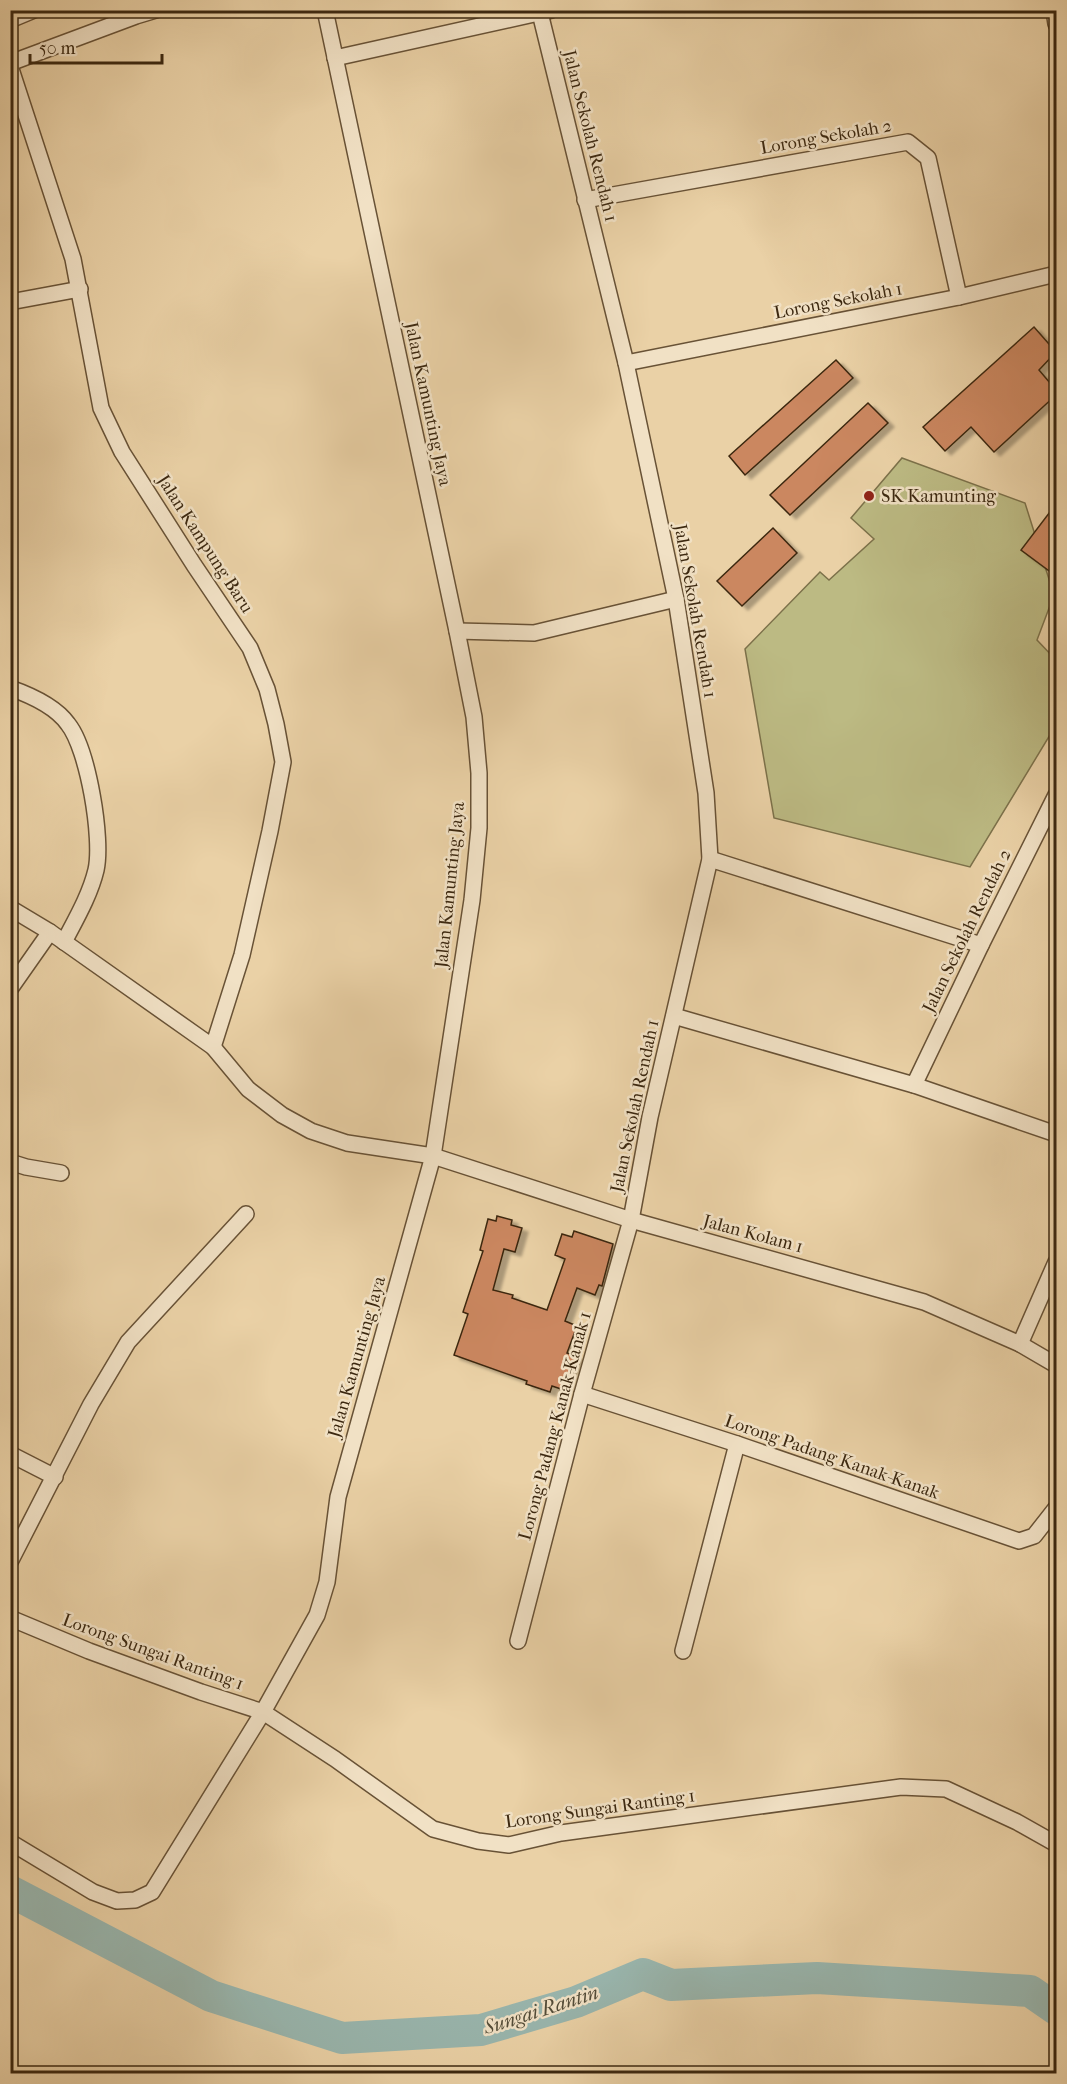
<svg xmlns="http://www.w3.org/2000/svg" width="1067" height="2084" font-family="'IM FELL French Canon',serif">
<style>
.green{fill:#bcba83;stroke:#7c714a;stroke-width:1.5}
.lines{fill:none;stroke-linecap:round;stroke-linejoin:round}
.river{stroke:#99b6ae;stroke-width:32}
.building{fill:#cb8761;stroke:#3c2810;stroke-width:1.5;filter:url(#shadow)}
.street-casing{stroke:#685236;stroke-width:18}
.street{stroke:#f1e1c5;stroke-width:15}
.poi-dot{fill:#8f2418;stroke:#f1e1c5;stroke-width:2}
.labels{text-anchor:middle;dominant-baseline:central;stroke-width:5;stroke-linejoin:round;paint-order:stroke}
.street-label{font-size:18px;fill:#3c2810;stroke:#f1e1c5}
.poi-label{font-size:18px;fill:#3c2810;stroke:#f1e1c5;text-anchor:start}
.water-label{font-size:20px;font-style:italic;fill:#534c38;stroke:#f1e1c5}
</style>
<defs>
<filter id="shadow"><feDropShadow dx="6" dy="4" stdDeviation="1.5" flood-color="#0004"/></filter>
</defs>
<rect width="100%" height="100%" fill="#ead1a6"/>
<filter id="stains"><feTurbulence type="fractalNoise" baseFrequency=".00333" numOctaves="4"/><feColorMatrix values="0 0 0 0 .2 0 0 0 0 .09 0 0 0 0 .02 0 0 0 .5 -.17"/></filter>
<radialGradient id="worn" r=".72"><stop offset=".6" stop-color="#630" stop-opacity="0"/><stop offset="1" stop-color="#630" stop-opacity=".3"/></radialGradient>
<!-- green -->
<polygon class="green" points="902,458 1025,503 1054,595 1037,640 1056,660 1056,725 970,867 774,818 745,649 820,572 829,580 874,539 851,518"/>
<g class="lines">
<!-- river -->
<polyline class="river" points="10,1891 211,1996 342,2038 481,2030 576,2002 643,1974 671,1985 817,1978 1030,1991 1056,2009"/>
</g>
<!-- building -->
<g class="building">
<polygon points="1034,327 1056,352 1039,370 1056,390 1056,395 994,452 971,427 945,451 923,427"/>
<polygon points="836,360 853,378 745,475 729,456"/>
<polygon points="868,403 888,423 790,515 770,495"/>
<polygon points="1056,504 1056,576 1021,550"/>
<polygon points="773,528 797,553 742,606 717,581"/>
<polygon points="497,1216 512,1220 511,1225 522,1228 515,1252 504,1249 493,1290 513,1295 512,1298 547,1310 565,1259 555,1255 562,1234 572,1237 574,1231 613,1244 602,1286 599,1285 595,1295 577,1288 565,1321 577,1326 567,1353 576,1356 564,1390 552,1386 550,1392 526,1384 527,1381 454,1355 468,1314 463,1312 483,1251 480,1250 488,1219 496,1221"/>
</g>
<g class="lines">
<defs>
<g id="street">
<polyline points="1054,10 1056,24"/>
<polyline points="10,20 34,10"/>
<polyline points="335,58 552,10"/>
<polyline points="10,63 136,16 156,10"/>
<polyline points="10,66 73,259 101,408 122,452 194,565 250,648 267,689 276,724 283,762 270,831 242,955 213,1047"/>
<polyline points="585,200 908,142 928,158 959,297"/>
<polyline points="10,302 80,289"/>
<polyline points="626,363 959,297 1056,274"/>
<polyline points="457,631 534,633 676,599"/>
<path d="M10,688c20,7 46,19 58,36 20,25 35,115 28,146 -6,25 -20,49 -32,72"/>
<polyline points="710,859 981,945"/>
<polyline points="10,908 50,932 213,1047 248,1089 282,1115 311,1131 347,1143 433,1156 631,1220 924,1302 1020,1344 1056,1365"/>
<polyline points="10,989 50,932"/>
<polyline points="674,1016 914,1085 1056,1134"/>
<polyline points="914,1085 981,945 1056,795"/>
<polyline points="10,1162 26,1167 61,1173"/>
<polyline points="1020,1344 1056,1262"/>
<polyline points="582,1394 737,1444 1019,1541 1034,1536 1056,1508"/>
<polyline points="10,1454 55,1477"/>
<polyline points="10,1562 91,1404 128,1342 246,1214"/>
<polyline points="10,1618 89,1651 201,1692 263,1712 335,1759 433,1829 478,1841 509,1845 561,1833 901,1787 946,1789 1017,1822 1056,1844"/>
<polyline points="518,1641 582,1394 631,1220 650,1117 710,859 706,793 676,599 626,363 540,13"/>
<polyline points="683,1651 737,1444"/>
<polyline points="10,1842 93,1892 117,1901 135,1900 152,1892 263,1712 317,1615 327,1582 338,1497 433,1156 472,900 479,828 479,773 474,717 457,631 325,10"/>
</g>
</defs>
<!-- street casing -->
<use href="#street" class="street-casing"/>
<!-- street -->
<use href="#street" class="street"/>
</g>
<!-- markers -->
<circle class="poi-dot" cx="869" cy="496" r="6"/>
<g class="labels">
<!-- street labels -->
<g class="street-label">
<text transform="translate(590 136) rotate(76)">Jalan Sekolah Rendah 1</text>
<text transform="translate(826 137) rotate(-10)">Lorong Sekolah 2</text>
<text transform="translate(838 301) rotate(-11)">Lorong Sekolah 1</text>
<text transform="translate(428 404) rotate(78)">Jalan Kamunting Jaya</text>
<text transform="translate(205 544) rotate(57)">Jalan Kampung Baru</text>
<text transform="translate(695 611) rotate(80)">Jalan Sekolah Rendah 1</text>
<text transform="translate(450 885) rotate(-84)">Jalan Kamunting Jaya</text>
<text transform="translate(967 931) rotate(-64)">Jalan Sekolah Rendah 2</text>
<text transform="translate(635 1106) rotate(-78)">Jalan Sekolah Rendah 1</text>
<text transform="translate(753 1234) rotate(15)">Jalan Kolam 1</text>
<text transform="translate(357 1357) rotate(-74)">Jalan Kamunting Jaya</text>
<text transform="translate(555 1426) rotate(-75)">Lorong Padang Kanak-Kanak 1</text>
<text transform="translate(832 1457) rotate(19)">Lorong Padang Kanak-Kanak</text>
<text transform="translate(153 1652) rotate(20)">Lorong Sungai Ranting 1</text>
<text transform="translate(600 1809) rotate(-8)">Lorong Sungai Ranting 1</text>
</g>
<!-- poi labels -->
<g class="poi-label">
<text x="881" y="496">SK Kamunting</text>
</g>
<!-- water labels -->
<g class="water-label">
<text transform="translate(541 2010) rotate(-18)">Sungai Rantin</text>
</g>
</g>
<!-- margin -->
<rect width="1067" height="2084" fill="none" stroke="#ead1a6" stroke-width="36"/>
<rect x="12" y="12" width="1043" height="2060" fill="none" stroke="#3c2810" stroke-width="3"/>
<rect x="18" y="18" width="1031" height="2048" fill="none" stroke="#3c2810" stroke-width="1.5"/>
<!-- scale -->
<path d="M30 54v9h132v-9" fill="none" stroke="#3c2810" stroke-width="3"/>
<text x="39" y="54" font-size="18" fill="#3c2810" stroke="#f1e1c5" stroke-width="4.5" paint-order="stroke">50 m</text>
<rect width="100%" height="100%" filter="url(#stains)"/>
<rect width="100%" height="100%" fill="url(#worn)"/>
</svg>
